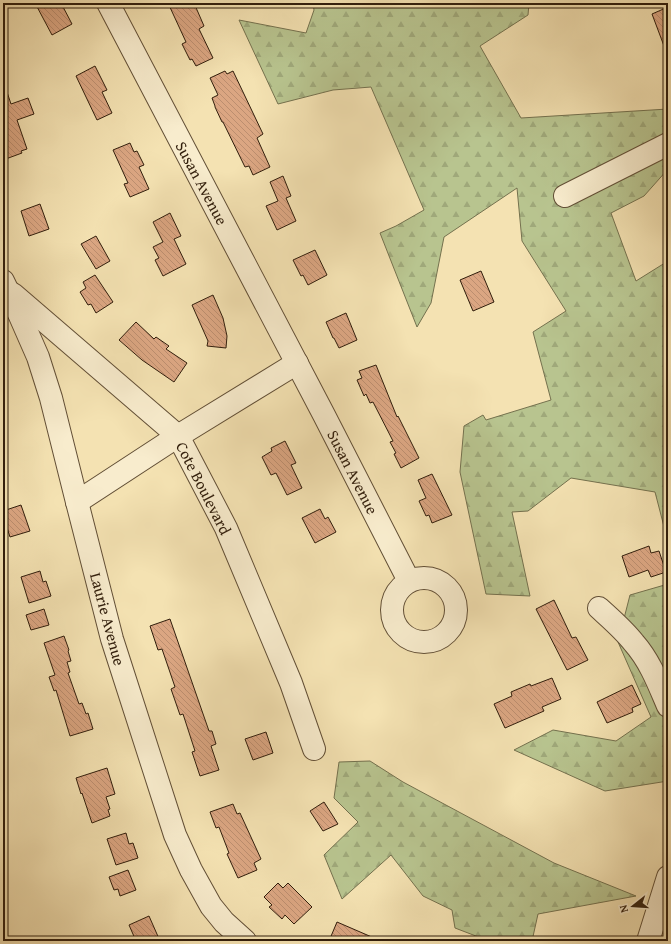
<svg xmlns="http://www.w3.org/2000/svg" width="671" height="944" font-family="'Gentium Book Plus',serif">
<style>
.forest{fill:url(#forest-firs);stroke:#74714e}
.building{fill:url(#building-back-hatch);stroke:#311e0c}
.lines{fill:none;stroke-linecap:round;stroke-linejoin:round}
.minor-casing{stroke:#624f36;stroke-width:24}
.minor{stroke:#f8eccd;stroke-width:22}
.labels{text-anchor:middle;dominant-baseline:central;stroke-width:4;stroke-linejoin:round;paint-order:stroke}
.street-label{font-size:16px;fill:#311e0c;stroke:#f8eccd}
</style>
<defs>
<pattern id="forest-firs" width="22" height="20" patternUnits="userSpaceOnUse"><rect width="22" height="20" fill="#b8c48f"/><path d="M5 1l3.5 6h-7zM16 11l3.5 6h-7z" fill="#9fa87a"/></pattern>
<pattern id="building-back-hatch" width="6" height="6" patternUnits="userSpaceOnUse"><rect width="6" height="6" fill="#dba682"/><path d="M-1 5l2 2M0 0l6 6M5-1l2 2" fill="none" stroke="#bc8e6f"/></pattern>
</defs>
<rect width="100%" height="100%" fill="#f4e2b2"/>
<filter id="stains"><feTurbulence type="fractalNoise" baseFrequency=".005" numOctaves="4"/><feColorMatrix values="0 0 0 0 .2 0 0 0 0 .09 0 0 0 0 .02 0 0 0 .5 -.17"/></filter>
<radialGradient id="worn" r=".72"><stop offset=".6" stop-color="#630" stop-opacity="0"/><stop offset="1" stop-color="#630" stop-opacity=".3"/></radialGradient>
<!-- forest -->
<g class="forest">
<polygon points="313,3 529,3 528,15 480,46 521,118 668,109 668,169 644,196 611,213 636,281 668,261 668,542 655,492 571,478 528,511 512,512 530,596 486,594 460,472 464,426 483,415 486,420 551,400 533,332 566,311 522,241 517,188 444,237 431,303 417,327 380,233 396,226 424,210 371,87 333,90 278,104 239,20 306,33 314,10"/>
<polygon points="668,584 668,781 605,791 514,750 553,730 616,741 651,717 618,642 630,595"/>
<polygon points="370,761 403,782 554,863 636,896 538,914 532,941 489,941 455,928 452,910 423,896 391,855 342,899 324,855 358,822 334,798 339,762"/>
</g>
<!-- building -->
<g class="building">
<polygon points="35,3 61,3 72,24 52,35"/>
<polygon points="168,3 194,3 204,26 199,29 213,58 196,66 192,59 190,60 182,44 186,42"/>
<polygon points="668,7 668,54 667,54 652,14"/>
<polygon points="95,66 107,90 102,92 112,113 97,120 76,76"/>
<polygon points="225,71 227,74 233,71 263,134 257,138 270,167 253,175 249,166 245,167 223,122 222,122 215,107 215,106 212,98 218,95 210,78"/>
<polygon points="3,86 5,86 11,104 28,98 34,114 17,120 27,149 21,151 22,153 3,160"/>
<polygon points="130,143 134,152 137,151 144,165 139,167 149,189 130,197 124,184 128,183 113,150"/>
<polygon points="283,176 291,196 286,198 296,221 277,230 266,206 278,201 270,182"/>
<polygon points="40,204 49,229 29,236 21,211"/>
<polygon points="170,213 181,236 174,239 186,264 163,276 155,260 159,258 153,247 163,242 153,222"/>
<polygon points="96,236 110,261 96,269 81,244"/>
<polygon points="315,250 327,275 308,285 303,275 301,276 293,260"/>
<polygon points="481,271 494,302 473,311 460,280"/>
<polygon points="95,275 113,302 96,313 91,304 88,305 80,292 86,288 83,282"/>
<polygon points="213,295 223,318 227,336 226,348 207,346 208,341 192,305"/>
<polygon points="346,313 357,340 339,348 334,338 333,338 326,322"/>
<polygon points="136,322 154,339 156,337 169,346 166,349 187,363 174,382 142,360 119,340"/>
<polygon points="376,365 397,417 398,416 419,458 401,468 394,454 396,453 390,442 393,441 373,402 370,403 366,394 364,396 357,380 362,378 359,371"/>
<polygon points="285,441 296,463 291,465 302,488 287,495 276,473 271,475 262,457 272,451 271,448"/>
<polygon points="432,474 452,515 432,523 429,515 426,516 419,501 426,498 418,480"/>
<polygon points="21,505 30,531 10,537 3,515 3,511"/>
<polygon points="320,509 325,519 328,517 336,532 315,543 302,518"/>
<polygon points="649,546 651,553 659,551 666,572 651,577 648,570 629,577 622,556"/>
<polygon points="40,571 43,582 46,581 51,596 29,603 21,577"/>
<polygon points="554,600 572,638 576,637 588,660 567,670 536,609"/>
<polygon points="44,609 49,625 31,630 26,615"/>
<polygon points="170,619 209,731 212,731 216,744 211,746 219,770 200,776 192,752 195,751 183,714 180,715 171,689 175,687 162,649 158,650 150,626"/>
<polygon points="64,636 69,650 68,651 71,661 67,662 70,672 68,673 79,704 82,703 86,714 88,713 93,729 70,736 56,690 54,691 49,677 55,675 44,643"/>
<polygon points="552,678 561,699 542,707 544,711 505,728 494,704 512,696 511,692 530,684 531,686"/>
<polygon points="632,685 641,704 632,708 633,712 607,723 597,702"/>
<polygon points="266,732 273,753 253,760 245,739"/>
<polygon points="107,768 115,794 106,797 110,809 108,810 110,816 92,823 82,793 81,794 76,778"/>
<polygon points="324,802 338,824 323,831 310,811"/>
<polygon points="233,804 237,814 240,813 261,859 254,863 257,870 238,878 227,854 229,853 219,827 216,828 210,812"/>
<polygon points="126,833 129,844 133,843 138,858 116,865 107,839"/>
<polygon points="128,870 136,890 120,896 118,889 114,890 109,877"/>
<polygon points="278,883 283,888 288,883 312,907 294,924 285,915 282,919 269,907 272,905 264,897"/>
<polygon points="149,916 160,941 136,941 129,925"/>
<polygon points="337,922 381,941 329,941"/>
</g>
<g class="lines">
<defs>
<g id="minor">
<polyline points="108,3 324,415 409,581"/>
<polyline points="565,196 668,144"/>
<polyline points="3,281 20,316 38,357 51,398 77,502 112,639 175,835 191,870 211,906 224,922 245,941"/>
<polyline points="13,294 178,436 226,528 291,683 314,749"/>
<polyline points="77,502 178,436 297,363"/>
<circle cx="424" cy="610" r="32"/>
<path d="M599,608c12,11 25,22 35,35 16,18 25,42 34,63"/>
<polyline points="648,941 668,877"/>
</g>
</defs>
<!-- minor casing -->
<use href="#minor" class="minor-casing"/>
<!-- minor -->
<use href="#minor" class="minor"/>
</g>
<g class="labels">
<!-- street labels -->
<g class="street-label">
<text transform="translate(202 183) rotate(62)">Susan Avenue</text>
<text transform="translate(353 472) rotate(63)">Susan Avenue</text>
<text transform="translate(204 488) rotate(63)">Cote Boulevard</text>
<text transform="translate(108 619) rotate(75)">Laurie Avenue</text>
</g>
</g>
<!-- margin -->
<rect width="671" height="944" fill="none" stroke="#f4e2b2" stroke-width="16"/>
<rect x="4" y="4" width="663" height="936" fill="none" stroke="#311e0c" stroke-width="2"/>
<rect x="8" y="8" width="655" height="928" fill="none" stroke="#311e0c"/>
<!-- north arrow -->
<g transform="translate(633 906) rotate(253)" stroke="#f8eccd" stroke-width="3" paint-order="stroke">
<path d="M0-3L7 15L0 10L-7 15Z" fill="#311e0c"/>
<text y="-6" font-size="11" font-weight="bold" text-anchor="middle" fill="#311e0c">N</text>
</g>
<rect width="100%" height="100%" filter="url(#stains)"/>
<rect width="100%" height="100%" fill="url(#worn)"/>
</svg>
